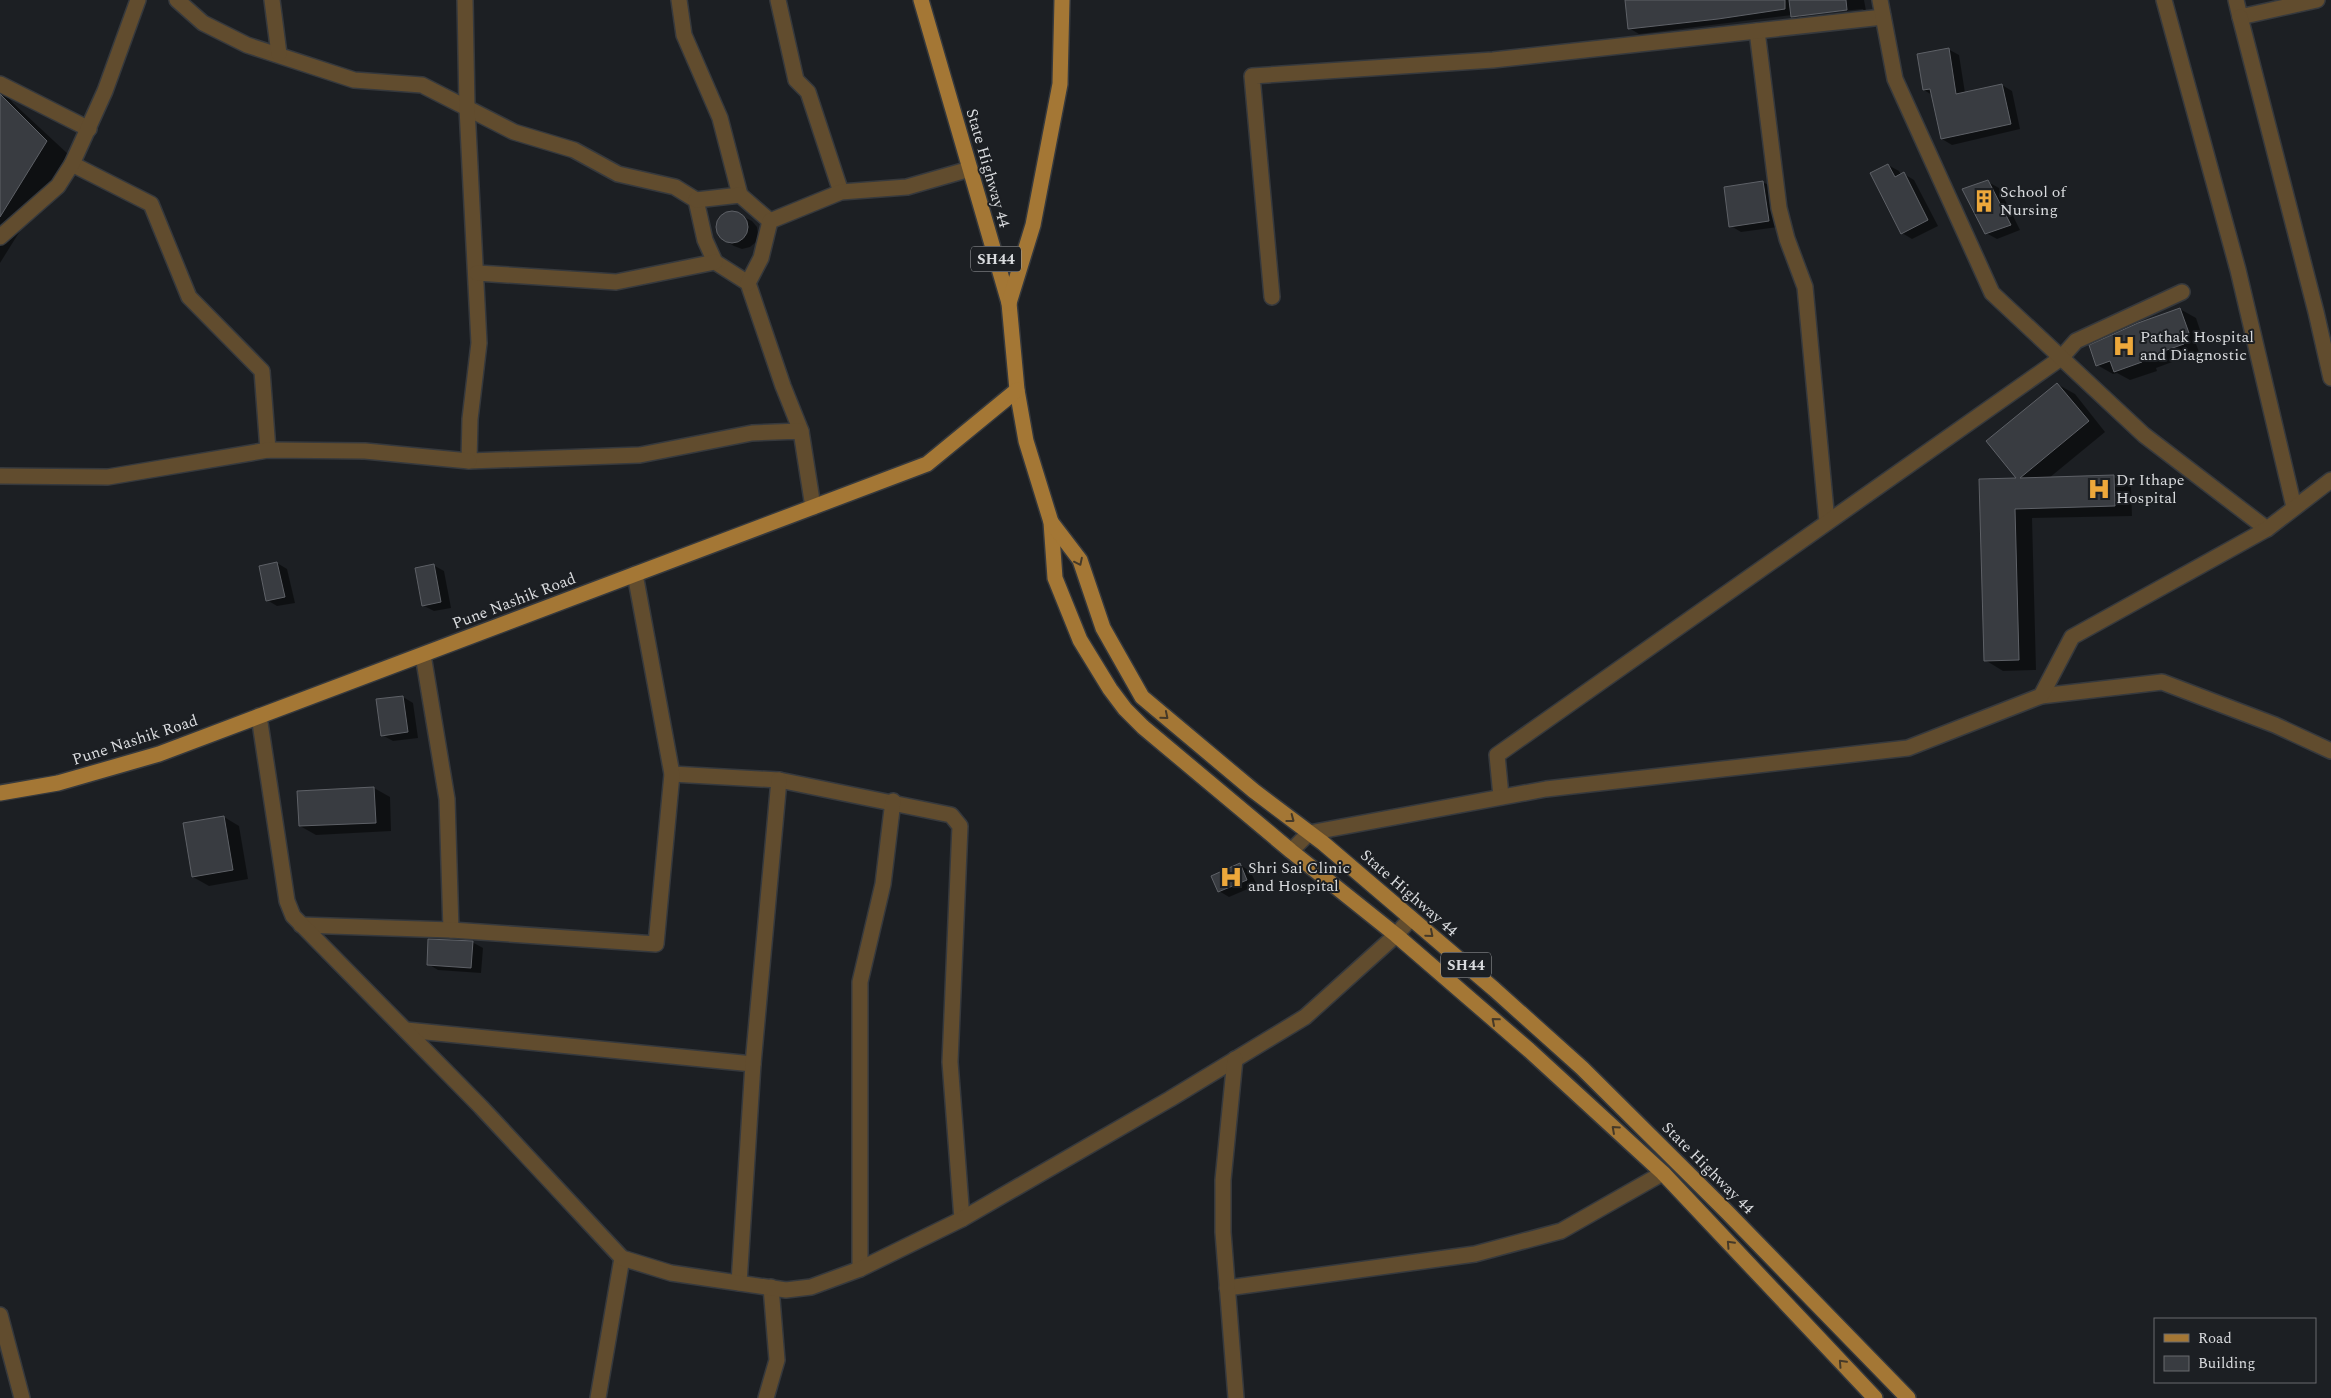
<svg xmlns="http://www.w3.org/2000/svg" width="2331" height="1398" font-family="Spectral,serif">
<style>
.shadow{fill:#0007;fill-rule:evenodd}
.building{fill:#393c41;stroke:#5e6167}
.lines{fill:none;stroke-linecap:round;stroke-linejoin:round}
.minor-casing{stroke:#36393d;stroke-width:18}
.tertiary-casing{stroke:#36393d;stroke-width:18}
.primary-casing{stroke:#36393d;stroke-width:18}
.minor{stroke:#614c2e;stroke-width:15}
.tertiary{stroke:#614c2e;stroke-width:15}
.primary{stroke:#a47735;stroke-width:15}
.oneway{stroke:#453928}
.labels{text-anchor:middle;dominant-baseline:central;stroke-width:4;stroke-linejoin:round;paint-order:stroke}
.shield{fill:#1c1f23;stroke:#a0a3a6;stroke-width:1}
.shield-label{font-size:15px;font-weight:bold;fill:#d9dbde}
.street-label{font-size:16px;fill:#d9dbde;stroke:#1c1f23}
.poi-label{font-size:16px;fill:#d9dbde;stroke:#1c1f23;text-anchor:start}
</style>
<rect width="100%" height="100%" fill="#1c1f23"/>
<!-- shadow -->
<g class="shadow">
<path d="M1626,0h238l3,16 -65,6 -10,-7 -153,19 -10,-6zM1863,9l1,2 -64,6v-2z"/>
<polygon points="1948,49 1959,55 1965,93 2002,85 2012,91 2020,129 1952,145 1942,139 1932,95 1924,90"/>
<polygon points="0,87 13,103 68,154 0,263"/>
<polygon points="1888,165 1899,171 1901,175 1904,174 1914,180 1938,226 1912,239 1902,233"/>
<polygon points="1763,182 1773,188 1778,227 1741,232 1731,226"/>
<polygon points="1988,182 1999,188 2020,230 1997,239 1986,233"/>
<polygon points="733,212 752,221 757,227 758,235 756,242 750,247 742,249 734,246 724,240 718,234 717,226 720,219 725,213"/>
<polygon points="2180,309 2196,318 2204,342 2196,344 2199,352 2156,368 2157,371 2130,380 2117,373 2113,374 2097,365 2138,324"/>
<polygon points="2057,384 2075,394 2105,432 2049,478 2114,477 2131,487 2132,516 2032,518 2036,670 2003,671 1985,660 2019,479"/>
<polygon points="277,563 287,569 295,603 277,606 267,600"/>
<polygon points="433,565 444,571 451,608 434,611 424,606"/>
<polygon points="403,697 413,703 418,738 393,741 382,735"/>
<polygon points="374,788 390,797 391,831 316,835 300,826"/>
<polygon points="224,817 239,826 248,879 209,886 193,877"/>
<polygon points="1240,865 1250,871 1257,885 1229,897 1219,891"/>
<polygon points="472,942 483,948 481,973 438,970 428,964"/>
</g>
<!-- building -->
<g class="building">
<polygon points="1625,0 1785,0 1785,9 1718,19 1628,29"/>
<polygon points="1789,0 1846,0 1847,10 1791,17"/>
<polygon points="1949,48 1956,94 2002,84 2011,124 1941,139 1930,89 1923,90 1917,54"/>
<polygon points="0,94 47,141 0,217"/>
<polygon points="1888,164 1895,177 1904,172 1928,220 1901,234 1870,173"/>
<polygon points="1988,180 2011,225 1985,234 1962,189"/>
<polygon points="1763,181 1769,221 1729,227 1724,187"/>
<circle cx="732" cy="227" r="16"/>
<polygon points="2180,308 2189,333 2181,336 2184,344 2141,359 2142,362 2114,372 2110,361 2096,366 2089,345 2138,323"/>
<polygon points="2057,383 2089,421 2020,478 2114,475 2115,506 2015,509 2019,660 1984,661 1979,479 2016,478 1986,441"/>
<polygon points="277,562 285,597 266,601 259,566"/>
<polygon points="434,564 441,602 422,606 415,568"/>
<polygon points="403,696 408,732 381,736 376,699"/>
<polygon points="374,787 376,823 299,826 297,791"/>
<polygon points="224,816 233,870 192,877 183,823"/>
<polygon points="1240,863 1247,880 1218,892 1211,876"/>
<polygon points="428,939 473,941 471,968 427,965"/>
</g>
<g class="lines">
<defs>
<g id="minor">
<polyline points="177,0 203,23 247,45 354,80 422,85 514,132 574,150 618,174 675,187 696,200 705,240 715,262 748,283 783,386 801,431"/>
<polyline points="272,0 279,54"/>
<polyline points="465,0 467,108 479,343 470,419 469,461 640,455 752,433 801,431 813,507"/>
<polyline points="679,0 684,35 720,118 740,195"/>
<polyline points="778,0 796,80 808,92 841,192"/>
<polyline points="2164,0 2238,270 2294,507"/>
<polyline points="2236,0 2240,17 2317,0"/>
<polyline points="2240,17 2316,312 2331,378"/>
<polyline points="1757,31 1779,208 1787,239 1805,287 1827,522"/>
<polyline points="0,84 89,129"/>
<polyline points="72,164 151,204 189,297 262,371 268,450"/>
<polyline points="696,200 740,195 770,221"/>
<polyline points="0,237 58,186 72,164 105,91 138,0"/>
<polyline points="477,273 616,282 715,262"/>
<polyline points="748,283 761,258 770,221 841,192 907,187 970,169"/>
<polyline points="1272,297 1252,76 1493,60 1883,17"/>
<polyline points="0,476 108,477 268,450 365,451 469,461"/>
<polyline points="423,655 447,799 451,930"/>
<polyline points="672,774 779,780 951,815 960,826 950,1062 962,1219"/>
<polyline points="1501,796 1497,755 2061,358 2076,341 2182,292"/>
<polyline points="301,925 451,930 656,944 672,774 635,574"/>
<polyline points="406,1030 753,1064"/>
<polyline points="860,1269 860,982 883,884 893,801"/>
<polyline points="739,1283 753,1064 779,780"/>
<polyline points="1227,1288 1475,1254 1561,1231 1663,1173"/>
<polyline points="0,1315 22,1398"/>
<polyline points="598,1398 622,1258"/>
<polyline points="766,1398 777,1360 771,1287"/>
</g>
<g id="tertiary">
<polyline points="1880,0 1895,79 1992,293 2144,435 2267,529"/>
<polyline points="2041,696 2162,682 2275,725 2331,751"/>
<polyline points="259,716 287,901 293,916 481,1107 622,1258 671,1273 786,1290 811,1287 860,1269 962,1219 1170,1099 1305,1017 1396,935 1411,918"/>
<polyline points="1291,851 1309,833 1546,789 1908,748 2041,696 2072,637 2267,529 2331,480"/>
<polyline points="1235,1059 1223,1180 1223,1232 1236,1398"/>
</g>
<g id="primary">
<polyline points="921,0 1009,303 1017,390 1026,441 1051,522 1055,578 1080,640 1110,689 1125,709 1143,727 1291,851 1396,935 1529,1050 1663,1173 1875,1398"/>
<polyline points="1009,303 1033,225 1060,84 1062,0"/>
<polyline points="1051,522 1080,560 1103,628 1142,697 1254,791 1323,843 1494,989 1582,1068 1727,1212 1908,1398"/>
<polyline points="0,793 58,783 159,754 927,464 1017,390"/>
</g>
</defs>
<!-- minor casing -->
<use href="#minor" class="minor-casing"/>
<!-- tertiary casing -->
<use href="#tertiary" class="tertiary-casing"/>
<!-- primary casing -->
<use href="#primary" class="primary-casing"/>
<!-- minor -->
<use href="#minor" class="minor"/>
<!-- tertiary -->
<use href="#tertiary" class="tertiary"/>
<!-- primary -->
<use href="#primary" class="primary"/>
</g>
<!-- one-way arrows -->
<defs><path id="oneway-chevron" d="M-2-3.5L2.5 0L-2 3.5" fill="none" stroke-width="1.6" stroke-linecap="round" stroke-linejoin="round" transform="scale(1.25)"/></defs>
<g class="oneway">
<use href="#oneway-chevron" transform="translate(1079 562) rotate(64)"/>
<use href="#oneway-chevron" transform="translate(1165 716) rotate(40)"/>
<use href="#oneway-chevron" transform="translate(1291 819) rotate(37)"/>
<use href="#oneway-chevron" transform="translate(1430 934) rotate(41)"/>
<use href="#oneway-chevron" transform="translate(1495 1021) rotate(-139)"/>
<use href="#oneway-chevron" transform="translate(1615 1129) rotate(-138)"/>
<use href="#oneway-chevron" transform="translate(1730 1244) rotate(-133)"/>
<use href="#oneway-chevron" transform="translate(1842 1363) rotate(-133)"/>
</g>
<!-- icons -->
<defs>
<symbol id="building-bare" viewBox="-9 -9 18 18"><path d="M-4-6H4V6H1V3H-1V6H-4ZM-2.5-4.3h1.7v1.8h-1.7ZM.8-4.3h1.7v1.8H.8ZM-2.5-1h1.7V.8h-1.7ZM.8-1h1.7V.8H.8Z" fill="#eda83b" stroke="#1c1f23" stroke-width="2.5" paint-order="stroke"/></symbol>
<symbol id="hospital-bare" viewBox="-9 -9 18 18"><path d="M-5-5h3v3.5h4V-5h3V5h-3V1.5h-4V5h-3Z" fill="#eda83b" stroke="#1c1f23" stroke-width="2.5" paint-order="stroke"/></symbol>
</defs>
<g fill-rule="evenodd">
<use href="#building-bare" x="1968" y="185" width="32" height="32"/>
<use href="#hospital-bare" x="2108" y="330" width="32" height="32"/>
<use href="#hospital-bare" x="2083" y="473" width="32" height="32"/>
<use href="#hospital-bare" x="1215" y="861" width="32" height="32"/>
</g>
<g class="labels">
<!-- shield labels -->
<g class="shield">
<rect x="971" y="246.5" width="50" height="25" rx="4"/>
<rect x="1441" y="952.5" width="50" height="25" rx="4"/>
</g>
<g class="shield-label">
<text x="996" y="259">SH44</text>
<text x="1466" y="965">SH44</text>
</g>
<!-- street labels -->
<g class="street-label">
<text transform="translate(988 168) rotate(74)">State Highway 44</text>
<text transform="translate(514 601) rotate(-21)">Pune Nashik Road</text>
<text transform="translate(135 740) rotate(-18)">Pune Nashik Road</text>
<text transform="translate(1409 893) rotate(41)">State Highway 44</text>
<text transform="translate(1708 1168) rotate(45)">State Highway 44</text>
</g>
<!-- poi labels -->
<g class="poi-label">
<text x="2000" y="192">School of<tspan x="2000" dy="18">Nursing</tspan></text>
<text x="2140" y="337">Pathak Hospital<tspan x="2140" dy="18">and Diagnostic</tspan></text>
<text x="2116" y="480">Dr Ithape<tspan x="2116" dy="18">Hospital</tspan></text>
<text x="1248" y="868">Shri Sai Clinic<tspan x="1248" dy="18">and Hospital</tspan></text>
</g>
</g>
<!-- legend -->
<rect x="2154" y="1318" width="162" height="65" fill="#1c1f23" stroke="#686a6e"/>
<rect x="2164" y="1334" width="25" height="8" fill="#a47735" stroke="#686a6e"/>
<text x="2198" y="1343" font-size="15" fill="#d9dbde">Road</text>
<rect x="2164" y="1356" width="25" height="15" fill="#393c41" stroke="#686a6e"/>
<text x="2198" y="1368" font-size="15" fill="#d9dbde">Building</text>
</svg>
